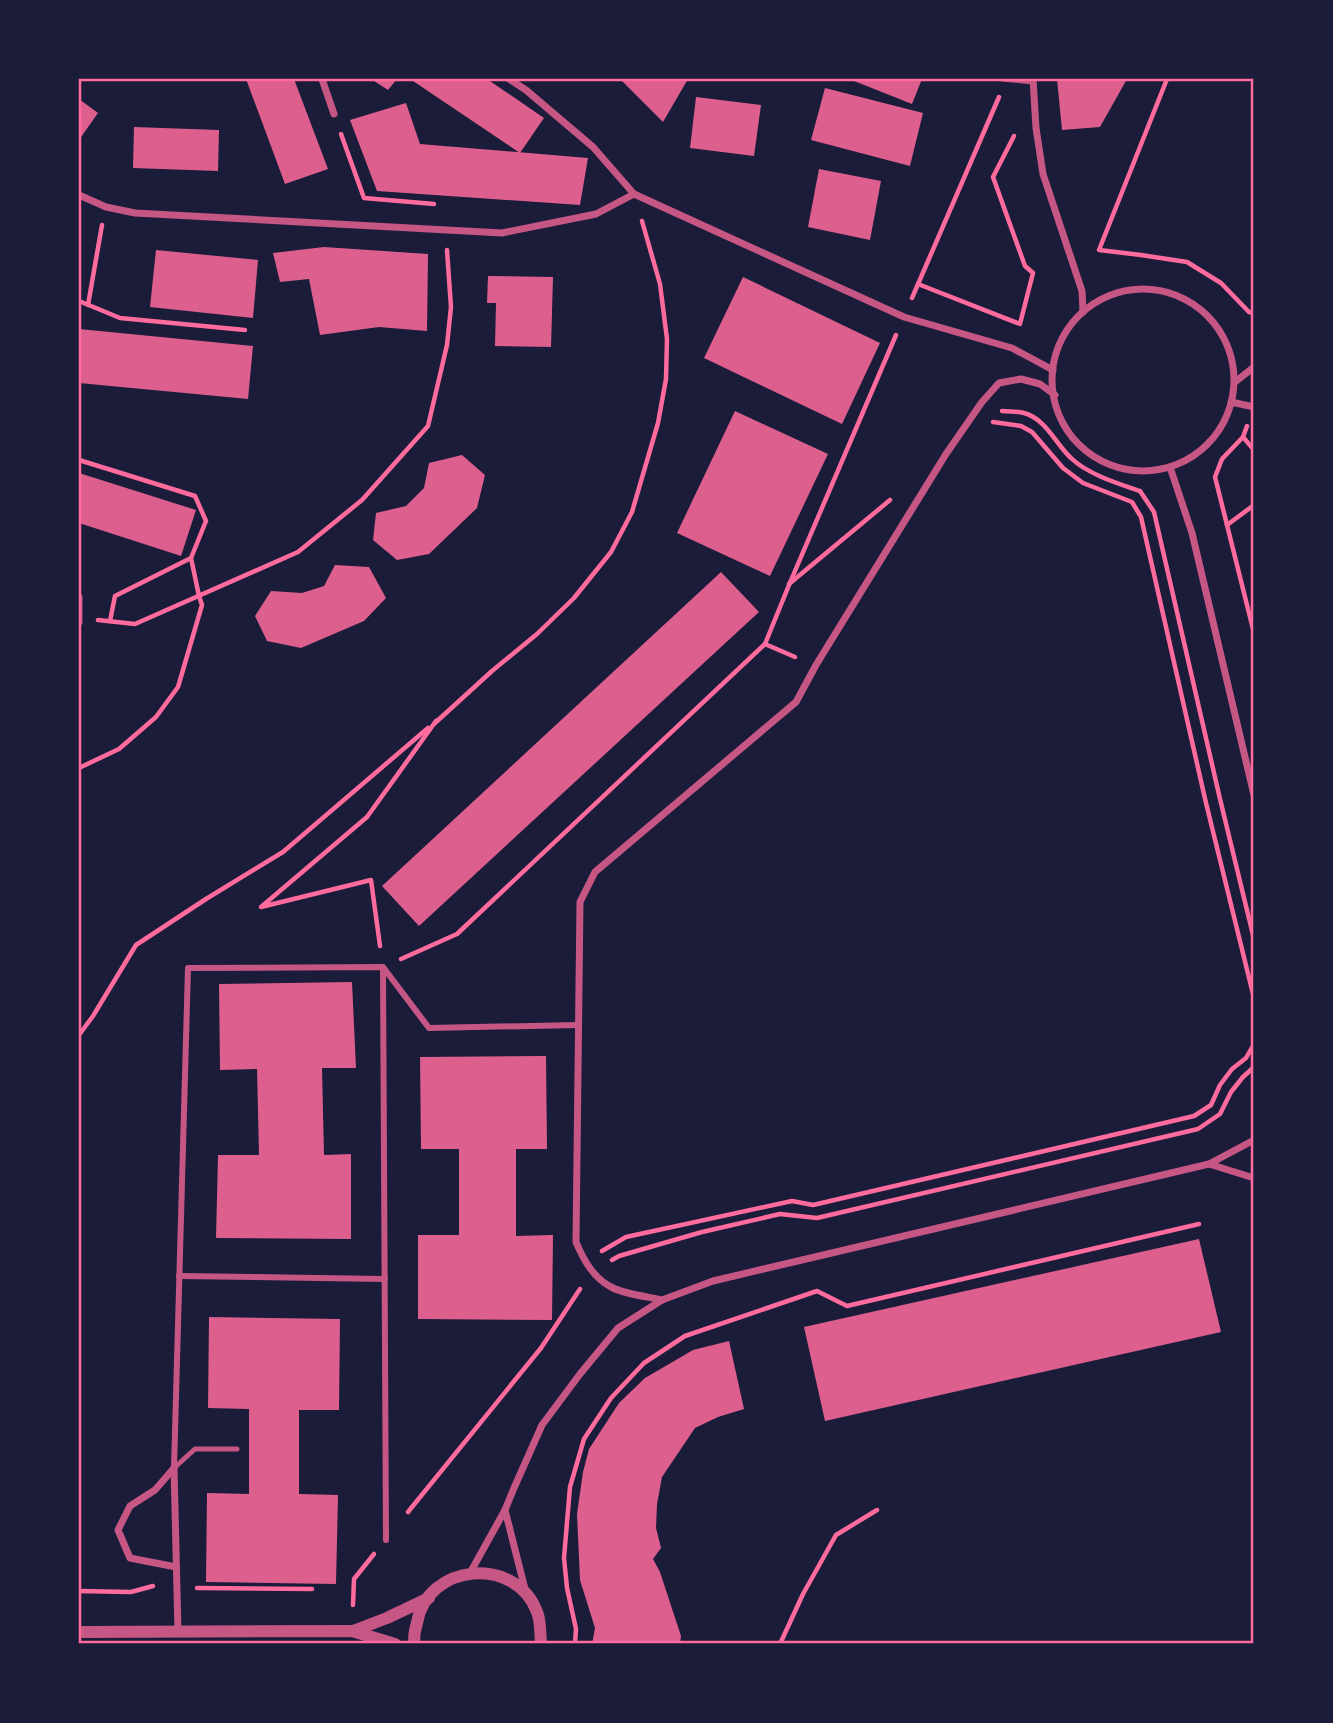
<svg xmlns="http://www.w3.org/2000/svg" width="1333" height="1723" font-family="Commissioner,sans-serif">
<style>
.building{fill:#dd5f8e}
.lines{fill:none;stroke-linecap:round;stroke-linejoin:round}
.path{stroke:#ff6b9d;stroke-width:4.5}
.service{stroke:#c65784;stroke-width:5}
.pedestrian{stroke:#c65784;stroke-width:6}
.minor{stroke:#c65784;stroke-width:7}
.tertiary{stroke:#c65784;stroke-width:12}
.neatline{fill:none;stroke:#ff6b9d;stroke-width:2.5}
</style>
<rect width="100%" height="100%" fill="#1b1b3a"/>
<!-- building -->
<g class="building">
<polygon points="246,79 294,79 328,169 285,184"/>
<polygon points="371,79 397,79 388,90"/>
<polygon points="410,79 487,79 544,118 520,153"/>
<polygon points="620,79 688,79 663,122"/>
<polygon points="849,79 922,79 912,104"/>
<polygon points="1057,79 1127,79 1100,127 1062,130"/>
<polygon points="825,88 923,113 910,166 811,140"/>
<polygon points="696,97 761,105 754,156 690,148"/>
<polygon points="79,99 98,113 79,140"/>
<polygon points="406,103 420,144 588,158 580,205 377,191 350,120"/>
<polygon points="134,127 219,130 218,171 133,168"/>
<polygon points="819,169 881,181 870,240 808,227"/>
<polygon points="324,247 428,254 427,331 379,327 320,335 309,279 280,282 273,253"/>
<polygon points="156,250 258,260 253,318 150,307"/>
<polygon points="488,276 553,277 551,347 495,346 496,303 487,303"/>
<polygon points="743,277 880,343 842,424 704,358"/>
<polygon points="79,329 253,346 248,399 79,383"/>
<polygon points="735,411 828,454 770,576 677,533"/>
<polygon points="462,455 485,475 477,508 429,554 397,560 373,540 376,513 406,506 424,488 429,463"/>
<polygon points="79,473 196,510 181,556 79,523"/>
<polygon points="335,565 369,567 386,598 364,621 301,648 267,641 255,616 271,591 302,593 324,586"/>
<polygon points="721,572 759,612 419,926 382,886"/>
<polygon points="352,982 356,1068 322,1068 324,1155 351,1154 351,1239 216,1238 218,1155 259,1155 257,1069 220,1070 219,984"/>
<polygon points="546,1056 547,1149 516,1149 516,1236 553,1235 552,1320 418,1319 418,1235 459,1235 459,1149 421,1149 420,1057"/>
<polygon points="1199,1239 1221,1332 825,1421 804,1327"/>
<polygon points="209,1317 340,1319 339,1410 299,1410 299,1494 338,1495 336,1584 206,1582 207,1493 249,1494 249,1409 208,1408"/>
<polygon points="729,1341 744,1409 718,1417 695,1428 662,1477 657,1504 656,1528 661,1548 653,1559 660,1572 681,1636 680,1644 592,1644 595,1628 580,1580 577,1514 583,1472 589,1449 619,1403 645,1378 693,1350"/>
</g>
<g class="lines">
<!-- path -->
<g class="path">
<polyline points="1167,79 1099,250 1141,255 1187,262 1221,283 1249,312 1254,313"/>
<polyline points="341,134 364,198 434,204"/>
<polyline points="918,284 1020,324 1033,273 1025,266 993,177 1014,136"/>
<polyline points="912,298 999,97"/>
<polyline points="79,301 120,318 245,330"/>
<polyline points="88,305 102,225"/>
<path d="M1002,411c7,1 15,0 22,2 22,6 31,30 47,45 16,16 48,26 69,33l14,21 66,287 34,140"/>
<polyline points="993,422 1021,426 1032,432 1063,468 1083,483 1132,502 1141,517 1206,803 1254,998"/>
<polyline points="1247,426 1243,437 1222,459 1215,477 1254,633"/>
<polyline points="1243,437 1254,450"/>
<polyline points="79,460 195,496 206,521 191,558 199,596 202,605 178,687 156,717 119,749 79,768"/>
<polyline points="1227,525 1254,505"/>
<polyline points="789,584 890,500"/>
<polyline points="98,620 135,624 298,552 362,500 428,426 447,345 451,307 447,250"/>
<polyline points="110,621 115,596 191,558"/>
<polyline points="765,644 795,657"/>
<polyline points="435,723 492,671 537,634 574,598 611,552 632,512 658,423 666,379 667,339 660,284 642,221"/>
<polyline points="380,946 371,880 261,907 367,817 436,721"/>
<polyline points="401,959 457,934 765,644 789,585 896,335"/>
<polyline points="79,1035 93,1016 136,945 206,899 283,852 428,728"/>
<polyline points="602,1251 626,1237 792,1201 813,1205 1194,1116 1211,1105 1220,1085 1232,1069 1246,1058 1254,1044"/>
<polyline points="612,1260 619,1256 702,1232 780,1214 817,1218 1198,1129 1220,1114 1231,1092 1243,1077 1254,1067"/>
<polyline points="408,1512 541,1348 580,1289"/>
<polyline points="197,1588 312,1589"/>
<polyline points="79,1591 131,1592 153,1586"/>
<polyline points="353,1605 354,1579 374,1554"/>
<polyline points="575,1644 576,1629 567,1588 564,1558 570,1487 584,1439 611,1398 644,1363 685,1336 817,1291 847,1306 1199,1224"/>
<polyline points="780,1644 803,1594 836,1535 877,1510"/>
</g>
<!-- service -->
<g class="service">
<polyline points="1002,79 1033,82"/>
<polyline points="174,1468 195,1449 237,1449"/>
</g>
<!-- pedestrian -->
<g class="pedestrian">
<polyline points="383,969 386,1540"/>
<polyline points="179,1276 385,1279"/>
<polyline points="174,1468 188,968 383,967 429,1028 578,1025"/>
</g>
<!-- minor -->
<g class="minor">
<polyline points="322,79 334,114"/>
<polyline points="509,79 526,90 593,147 634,194 904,317 1012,348 1053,370"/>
<polyline points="1033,79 1036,128 1043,174 1082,291 1083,312"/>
<polyline points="79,195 106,207 135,213 502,233 596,214 634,194"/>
<circle cx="1143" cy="380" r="91"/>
<polyline points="1235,382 1254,367"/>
<polyline points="1231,402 1254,407"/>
<polyline points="1170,467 1192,533 1254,795"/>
<polyline points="79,597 79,622"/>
<polyline points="1209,1164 1254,1178"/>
<path d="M662,1300c-13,-3 -37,-6 -49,-12 -19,-9 -29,-27 -37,-46l4,-340 15,-30 201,-170 20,-37 130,-211 36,-52 17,-19 22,-4 19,5 15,11"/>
<polyline points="174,1468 178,1632"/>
<polyline points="174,1468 155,1490 130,1506 118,1530 130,1558 176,1567"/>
<polyline points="505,1510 526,1593"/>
<polyline points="470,1573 505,1510 514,1488 542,1425 580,1374 618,1328 662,1300 713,1281 1209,1164 1254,1140"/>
</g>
<!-- tertiary -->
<g class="tertiary">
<polyline points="353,1631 387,1618 429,1598"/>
<polyline points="79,1632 352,1631 395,1644"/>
<path d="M415,1644c-2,-7 0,-14 2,-21 10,-60 99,-68 120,-11 4,9 3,22 4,32"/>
</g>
</g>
<!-- border -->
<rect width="1333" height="1723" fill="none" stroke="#1b1b3a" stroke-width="161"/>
<rect x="80" y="80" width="1172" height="1562" class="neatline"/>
</svg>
